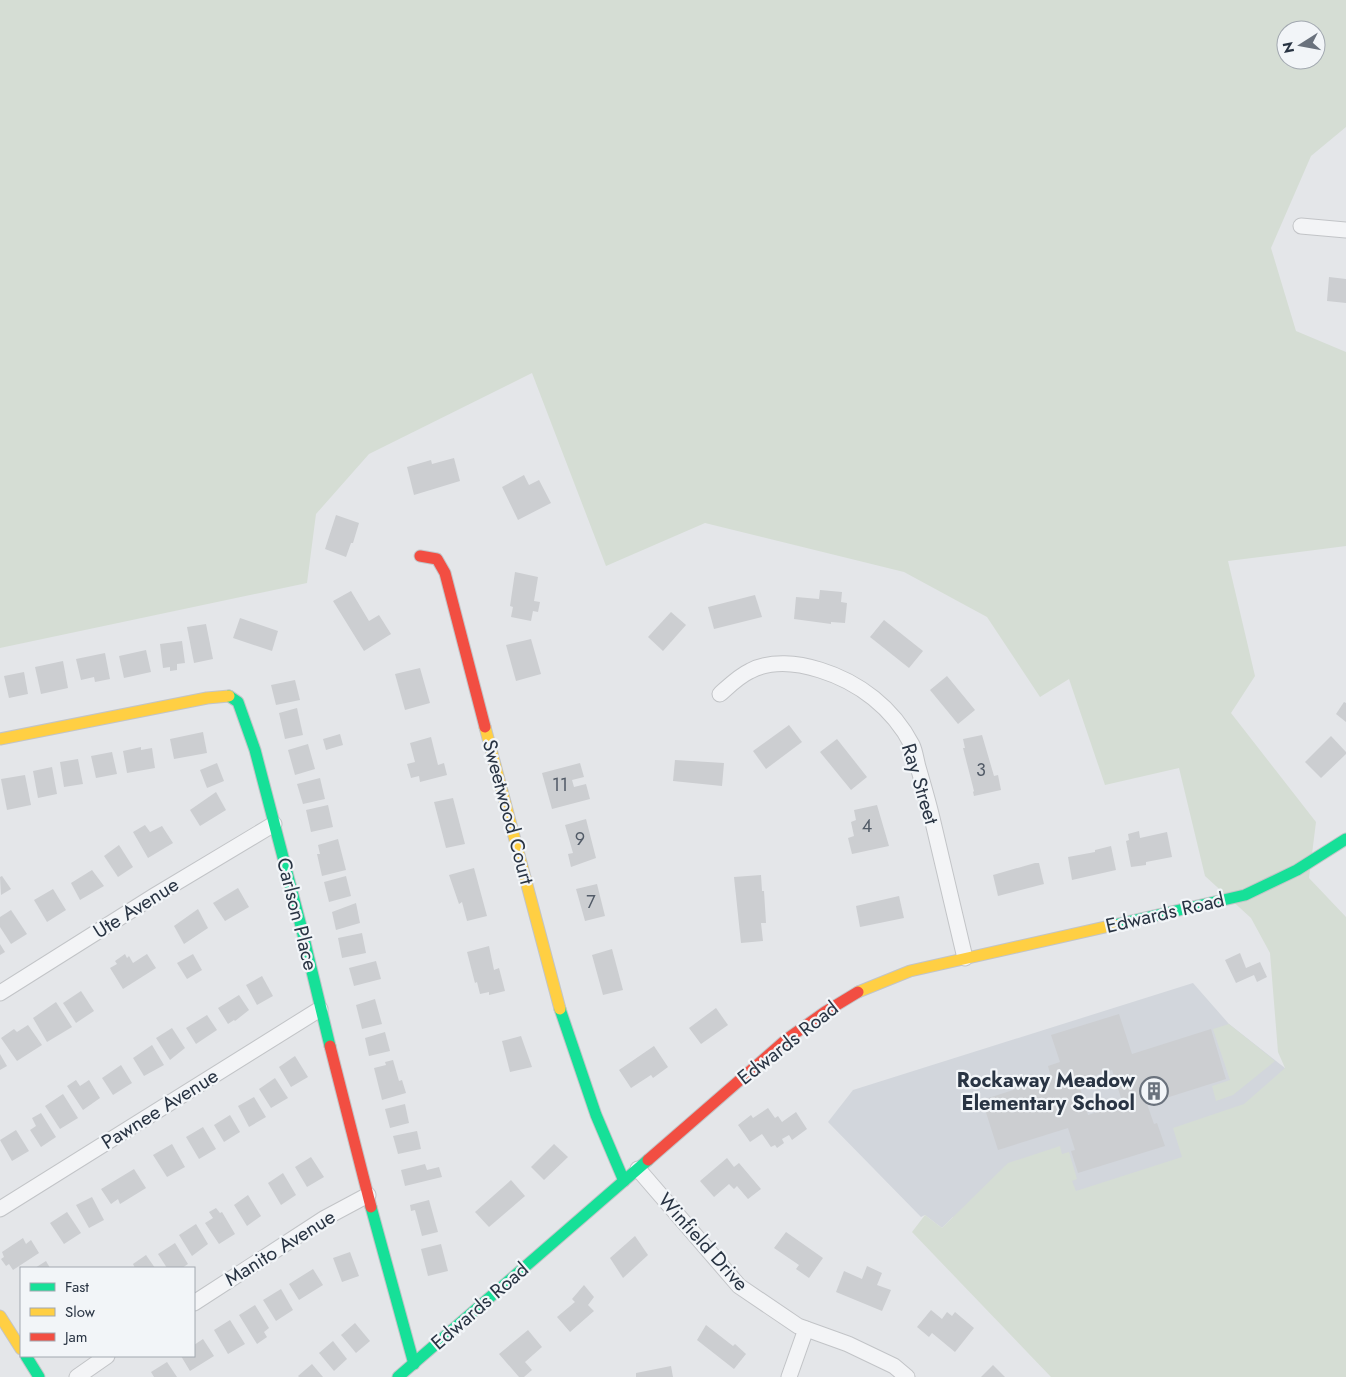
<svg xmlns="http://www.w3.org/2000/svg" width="1346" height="1377" font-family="Jost,sans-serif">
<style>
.built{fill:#d2d6dc}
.green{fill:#d5ddd4;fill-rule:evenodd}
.building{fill:#ccced1;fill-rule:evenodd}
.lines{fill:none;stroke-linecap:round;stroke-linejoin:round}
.street-casing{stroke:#c2c4c7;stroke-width:17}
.fast-casing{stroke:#c2c4c7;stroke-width:13}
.slow-casing{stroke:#c2c4c7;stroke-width:13}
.jam-casing{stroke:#c2c4c7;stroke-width:13}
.street{stroke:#f3f4f6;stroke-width:15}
.fast{stroke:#16e098;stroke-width:11}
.slow{stroke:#ffcf43;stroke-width:11}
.jam{stroke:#f24e42;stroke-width:11}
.labels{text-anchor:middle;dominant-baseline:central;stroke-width:4.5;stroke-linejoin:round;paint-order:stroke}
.number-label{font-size:18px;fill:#525b67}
.street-label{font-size:20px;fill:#293443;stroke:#f2f5f8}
.poi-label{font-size:20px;font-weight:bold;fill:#293443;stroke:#f2f5f8;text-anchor:end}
</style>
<rect width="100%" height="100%" fill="#e4e6e9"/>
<!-- built -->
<polygon class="built" points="1193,983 1229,1024 1285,1068 1327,1191 953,1217 942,1228 925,1215 921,1217 828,1122 853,1090"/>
<!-- green -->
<g class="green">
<path d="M0,0h1346v127l-35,29 -40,92 25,83 50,21v194l-118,15 27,115 -24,37 85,109 -7,56 37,39v460h-295l-139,-145 13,-17 17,13 66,-65 52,-17 2,8 7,-2 8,27 -5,2 4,10 106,-34 -9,-29 71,-24 41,-36 -7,-16 -8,-99 -19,-35 -46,-42 -26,-108 -74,17 -36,-106 -29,18 -53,-80 -83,-45 -199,-49 -99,43 -74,-193 -163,81 -53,60 -9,69 -307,65zM1286,30h30v30h-30z"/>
<polygon points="1229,1024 1275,1061 1233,1095 1216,1101 1212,1086 1230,1080 1213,1029"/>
</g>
<!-- building -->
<g class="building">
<polygon points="1329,277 1346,279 1346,303 1327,301"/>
<polygon points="454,458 460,481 414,495 407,467 431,460 432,464"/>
<polygon points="524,475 529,485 539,480 551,503 518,520 502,487"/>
<polygon points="336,515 359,523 353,543 351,543 346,557 325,549"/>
<polygon points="515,572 538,577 534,601 540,602 538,612 533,611 531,621 511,617 513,607 510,606"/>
<polygon points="820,590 842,592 841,602 847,603 845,623 831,622 831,624 794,619 796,597 819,599"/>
<polygon points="351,591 369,621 379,615 391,634 364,651 333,601"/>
<polygon points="755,595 762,617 714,629 708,607"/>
<polygon points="671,612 686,625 663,651 648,637"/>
<polygon points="240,618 278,631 272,651 233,638"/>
<polygon points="884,620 923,651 909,668 870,637"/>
<polygon points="206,624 213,659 194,663 187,627"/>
<polygon points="531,639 541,674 516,681 506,645"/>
<polygon points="182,641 185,663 177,664 177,670 170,671 170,667 163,668 160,644"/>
<polygon points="146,650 151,672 124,678 119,656"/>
<polygon points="105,653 110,679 95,682 94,677 81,680 76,659"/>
<polygon points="63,661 68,688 41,694 35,667"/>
<polygon points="420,668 430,703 405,710 395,674"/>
<polygon points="24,672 28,694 9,698 4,676"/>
<polygon points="947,676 975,710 958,724 930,690"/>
<polygon points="295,680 300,700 276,705 271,685"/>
<polygon points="1344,702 1346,703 1346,722 1336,714"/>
<polygon points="297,708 303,735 285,739 279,713"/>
<polygon points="789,725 802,742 766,769 753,751"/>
<polygon points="203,732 207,753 174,759 170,739"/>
<polygon points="340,734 343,745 326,750 323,739"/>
<polygon points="982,735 994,776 998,775 1001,790 974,796 973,792 974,791 963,748 965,748 963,739"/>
<polygon points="1331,736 1346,752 1346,754 1321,778 1305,762"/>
<polygon points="431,737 438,765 444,763 447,775 420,782 419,776 411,778 407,764 415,762 410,743"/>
<polygon points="837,739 867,777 851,790 820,752"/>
<polygon points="308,744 315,769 295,775 288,750"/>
<polygon points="141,747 141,750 152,748 155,768 127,773 123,751"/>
<polygon points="112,752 117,774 96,778 91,756"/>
<polygon points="78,759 83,784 64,787 60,762"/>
<polygon points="675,760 724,763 722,786 673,781"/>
<polygon points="217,763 224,781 207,788 200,770"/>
<polygon points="580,763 584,777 572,780 574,787 586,784 590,799 552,809 542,773"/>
<polygon points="52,767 57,794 38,798 33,771"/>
<polygon points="25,775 31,805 7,810 1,779"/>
<polygon points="320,778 325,799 303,804 297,784"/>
<polygon points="216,792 226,810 200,826 190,810"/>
<polygon points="453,798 465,844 446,848 434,802"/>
<polygon points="328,805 333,827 311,832 306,810"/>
<polygon points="877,805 889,846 852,854 848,838 854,836 851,822 856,820 854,810"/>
<polygon points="586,819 596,858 571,867 568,854 573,853 565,825"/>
<polygon points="145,825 150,832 162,826 173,843 148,858 133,832"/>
<polygon points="1139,831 1140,838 1167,832 1172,857 1146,862 1146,865 1131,867 1126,841 1129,840 1128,834"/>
<polygon points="338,839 346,870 322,876 317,854 320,854 318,845"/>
<polygon points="119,845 133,867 118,877 104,856"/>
<polygon points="1111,846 1116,870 1072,880 1068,857 1095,852 1095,850"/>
<polygon points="1035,863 1039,863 1044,884 998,896 993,875"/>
<polygon points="474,868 487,916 467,921 462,902 459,904 449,875"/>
<polygon points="92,870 104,886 80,900 71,883"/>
<polygon points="761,875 762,891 764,891 766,923 761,923 763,941 741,943 734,877"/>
<polygon points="2,876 11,889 1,895 0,877"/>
<polygon points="346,876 351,896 329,902 324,882"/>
<polygon points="597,884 605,916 585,921 576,889"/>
<polygon points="238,888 249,907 225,921 213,903"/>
<polygon points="53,889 66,910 47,922 34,900"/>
<polygon points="899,896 904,918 860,927 856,906"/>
<polygon points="356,903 360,923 336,930 332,912"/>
<polygon points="198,909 208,928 184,944 174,926"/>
<polygon points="11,910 27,934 11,944 0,927 0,917"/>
<polygon points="362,933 366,953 342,958 338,938"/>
<polygon points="0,944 5,952 0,955"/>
<polygon points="489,946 494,970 499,968 505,991 489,995 489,992 480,994 477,982 475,983 467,952"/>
<polygon points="612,949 623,990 603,995 592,955"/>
<polygon points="1240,953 1246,968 1260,962 1267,977 1257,982 1254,975 1236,983 1225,960"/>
<polygon points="125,954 127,958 129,956 133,963 147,954 156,968 123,989 110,968 117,964 115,961"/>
<polygon points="193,954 202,970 187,979 177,963"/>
<polygon points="376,961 381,979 354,986 349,968"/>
<polygon points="262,976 273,996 257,1005 246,985"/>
<polygon points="81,991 94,1011 76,1023 63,1003"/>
<polygon points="239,995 249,1010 235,1021 234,1020 228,1024 218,1008"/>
<polygon points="375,999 382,1024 362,1029 356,1005"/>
<polygon points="56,1002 72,1027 47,1042 33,1018"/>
<polygon points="716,1008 728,1025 701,1044 689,1028"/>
<path d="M1119,1014l13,40 79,-25 15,50 -79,25 7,20 3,-1 8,23 -87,27 -7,-22 4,-1 -7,-22 -70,22 -16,-50 69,-22 -3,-12 12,-4 -9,-27zM1112,1070l11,34 -35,11 -10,-34z"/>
<polygon points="207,1015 217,1030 196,1044 186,1028"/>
<polygon points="28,1025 42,1045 17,1061 1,1038 14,1029 17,1032"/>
<polygon points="172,1028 185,1048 170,1060 156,1038"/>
<polygon points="385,1032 390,1051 369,1056 365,1038"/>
<polygon points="521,1036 532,1067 510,1072 502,1041"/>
<polygon points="152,1045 164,1065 144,1076 133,1058"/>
<polygon points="654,1046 668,1067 653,1078 651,1075 631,1088 619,1070"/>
<polygon points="0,1054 7,1066 0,1070"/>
<polygon points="295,1056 308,1077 291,1087 279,1067"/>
<polygon points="393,1060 399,1081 402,1080 406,1093 382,1100 374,1068 386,1065 385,1062"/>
<polygon points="121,1065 132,1083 113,1095 102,1078"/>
<polygon points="275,1078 288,1098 271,1108 259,1089"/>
<polygon points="76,1080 80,1086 89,1080 100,1098 83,1110 67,1086"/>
<polygon points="63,1094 78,1118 60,1129 45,1106"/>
<polygon points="254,1097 266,1117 249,1127 238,1106"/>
<polygon points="405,1104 409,1123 390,1128 385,1109"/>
<polygon points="768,1108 775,1118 778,1116 782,1122 796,1112 807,1129 792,1140 789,1135 782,1139 784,1143 777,1148 775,1145 771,1147 762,1134 750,1142 738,1125 751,1115 753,1118"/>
<polygon points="41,1113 56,1137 41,1147 30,1130 36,1126 32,1118"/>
<polygon points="230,1115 240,1132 224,1142 214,1125"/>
<polygon points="203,1127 216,1149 199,1159 186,1137"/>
<polygon points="16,1130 29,1151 12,1161 0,1140"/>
<polygon points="417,1131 421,1149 398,1154 393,1136"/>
<polygon points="172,1144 185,1167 167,1177 153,1155"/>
<polygon points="554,1144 568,1157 544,1180 531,1167"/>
<polygon points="311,1157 324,1177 307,1187 295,1167"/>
<polygon points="727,1158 734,1167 739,1163 761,1189 748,1199 737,1186 734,1189 729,1184 714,1197 700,1181"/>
<polygon points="425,1164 427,1170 439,1167 442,1177 405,1186 401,1170"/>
<polygon points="134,1169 146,1188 120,1204 118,1199 111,1204 101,1189"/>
<polygon points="283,1173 296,1195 281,1205 268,1183"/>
<polygon points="511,1180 525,1196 489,1227 475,1212"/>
<polygon points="248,1195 261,1216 247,1226 234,1205"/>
<polygon points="92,1197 104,1220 89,1228 76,1205"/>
<polygon points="429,1200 438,1232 422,1236 415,1210 411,1211 410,1205"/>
<polygon points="216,1208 220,1213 222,1212 235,1234 219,1244 205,1223 213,1218 209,1212"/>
<polygon points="67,1212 81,1233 64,1244 50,1223"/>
<polygon points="196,1224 208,1244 192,1256 179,1235"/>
<polygon points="786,1232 823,1258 809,1278 796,1269 799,1265 774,1248"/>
<polygon points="635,1236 648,1255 623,1278 610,1258"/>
<polygon points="23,1238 26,1244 31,1240 39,1253 13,1270 9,1264 6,1266 1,1259 4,1257 2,1252"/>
<polygon points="175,1243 188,1264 182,1268 167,1268 158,1254"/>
<polygon points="441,1244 448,1271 428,1276 421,1249"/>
<polygon points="350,1252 359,1276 342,1282 333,1258"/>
<polygon points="146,1255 155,1268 135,1268 133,1264"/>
<polygon points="46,1261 50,1268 35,1268"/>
<polygon points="867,1266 882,1273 877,1285 891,1290 882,1311 836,1292 844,1271 862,1279"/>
<polygon points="313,1269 323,1285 299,1300 289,1284"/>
<polygon points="584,1285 594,1297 588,1305 594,1311 570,1332 557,1317 575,1302 572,1299"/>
<polygon points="281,1289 293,1310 276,1321 263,1300"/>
<polygon points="255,1305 269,1328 264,1332 267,1337 257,1344 239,1315"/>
<polygon points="931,1310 942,1319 947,1312 952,1316 955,1312 974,1328 955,1352 932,1333 929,1337 917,1327"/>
<polygon points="230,1320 245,1344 228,1354 214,1330"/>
<polygon points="355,1323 370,1341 356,1353 341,1335"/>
<polygon points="706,1325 733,1346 735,1344 746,1354 734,1369 697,1340"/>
<polygon points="528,1330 542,1347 525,1362 532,1370 524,1377 519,1377 499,1354"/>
<polygon points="203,1339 214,1356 190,1371 181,1356 194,1356 194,1345"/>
<polygon points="333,1341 347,1359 334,1371 319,1353"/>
<polygon points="167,1362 177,1377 154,1377 151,1372"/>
<polygon points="312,1364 323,1377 299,1377 298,1376"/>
<polygon points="993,1365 1005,1377 981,1377"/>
<polygon points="671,1366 673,1377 636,1377 636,1373"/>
</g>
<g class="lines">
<defs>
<g id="street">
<polyline points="1301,226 1346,230"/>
<path d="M720,694c9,-8 19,-18 30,-23 21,-11 48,-8 70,-1 39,12 73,38 92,75 3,6 4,15 6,22 5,17 10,34 14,51 11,47 22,93 33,140"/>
<polyline points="0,993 154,896 274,824"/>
<polyline points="638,1169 739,1286 798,1326 848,1344 894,1366 907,1377"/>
<polyline points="0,1209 320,1009"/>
<polyline points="194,1303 325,1218 368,1195"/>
<polyline points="77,1377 107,1356"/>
<polyline points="789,1377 806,1329"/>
</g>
<g id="fast">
<polyline points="229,696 238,702 255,750 301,926 330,1046"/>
<polyline points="1114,925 1245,895 1297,870 1346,839"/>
<polyline points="560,1009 596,1115 624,1181"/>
<polyline points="371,1207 414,1364"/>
<polyline points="26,1356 39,1377"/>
<polyline points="398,1377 648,1160"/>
</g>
<g id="slow">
<polyline points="485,727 560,1009"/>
<polyline points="0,739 207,698 229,696"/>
<polyline points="858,992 910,971 1114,925"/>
<polyline points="0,1316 21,1349"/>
</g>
<g id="jam">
<polyline points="420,556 437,559 445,573 485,727"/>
<polyline points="330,1046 371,1207"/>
<polyline points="648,1160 787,1039 825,1012 858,992"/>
</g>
</defs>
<!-- street casing -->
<use href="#street" class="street-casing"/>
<!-- fast casing -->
<use href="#fast" class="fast-casing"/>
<!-- slow casing -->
<use href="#slow" class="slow-casing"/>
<!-- jam casing -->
<use href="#jam" class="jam-casing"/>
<!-- street -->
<use href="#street" class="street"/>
<!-- fast -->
<use href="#fast" class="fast"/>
<!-- slow -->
<use href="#slow" class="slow"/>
<!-- jam -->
<use href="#jam" class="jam"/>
</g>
<!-- icons -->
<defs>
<symbol id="building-ring" viewBox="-11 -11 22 22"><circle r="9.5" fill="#f2f5f8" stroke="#6a727d" stroke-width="1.5"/><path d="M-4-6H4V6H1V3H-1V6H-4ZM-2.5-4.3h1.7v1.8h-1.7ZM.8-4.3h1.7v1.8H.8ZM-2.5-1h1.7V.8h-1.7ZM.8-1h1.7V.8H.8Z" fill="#6a727d"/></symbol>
</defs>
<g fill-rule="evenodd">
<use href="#building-ring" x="1138" y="1075" width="32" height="32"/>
</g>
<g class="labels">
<!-- number labels -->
<g class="number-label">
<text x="981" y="770">3</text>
<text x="560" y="785">11</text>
<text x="867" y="826">4</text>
<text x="580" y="839">9</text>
<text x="591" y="902">7</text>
</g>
<!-- street labels -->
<g class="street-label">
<text transform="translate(920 784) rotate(73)">Ray Street</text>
<text transform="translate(508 812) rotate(75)">Sweetwood Court</text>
<text transform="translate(136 908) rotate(-32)">Ute Avenue</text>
<text transform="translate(1165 913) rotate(-13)">Edwards Road</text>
<text transform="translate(297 914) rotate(76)">Carlson Place</text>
<text transform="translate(788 1043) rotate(-38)">Edwards Road</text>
<text transform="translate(160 1109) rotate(-32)">Pawnee Avenue</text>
<text transform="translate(703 1242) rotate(48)">Winfield Drive</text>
<text transform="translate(280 1248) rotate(-32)">Manito Avenue</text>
<text transform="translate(480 1306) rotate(-41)">Edwards Road</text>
</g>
<!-- poi labels -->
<g class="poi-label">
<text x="1135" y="1080">Rockaway Meadow<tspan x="1135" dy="23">Elementary School</tspan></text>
</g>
</g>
<!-- legend -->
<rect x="20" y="1267" width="175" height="90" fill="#f2f5f8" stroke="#a2a8b0"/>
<rect x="30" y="1283" width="25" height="8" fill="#16e098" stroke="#a2a8b0"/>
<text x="65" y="1292" font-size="15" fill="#293443">Fast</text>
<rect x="30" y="1308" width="25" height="8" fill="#ffcf43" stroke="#a2a8b0"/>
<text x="65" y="1317" font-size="15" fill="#293443">Slow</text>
<rect x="30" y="1333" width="25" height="8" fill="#f24e42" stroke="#a2a8b0"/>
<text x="65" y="1342" font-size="15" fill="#293443">Jam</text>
<!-- north arrow -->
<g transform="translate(1301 45) rotate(259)"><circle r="24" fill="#f2f5f8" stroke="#a2a8b0"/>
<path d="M0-4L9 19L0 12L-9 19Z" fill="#6a727d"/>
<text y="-8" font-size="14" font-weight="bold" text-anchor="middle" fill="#293443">N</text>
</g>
</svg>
